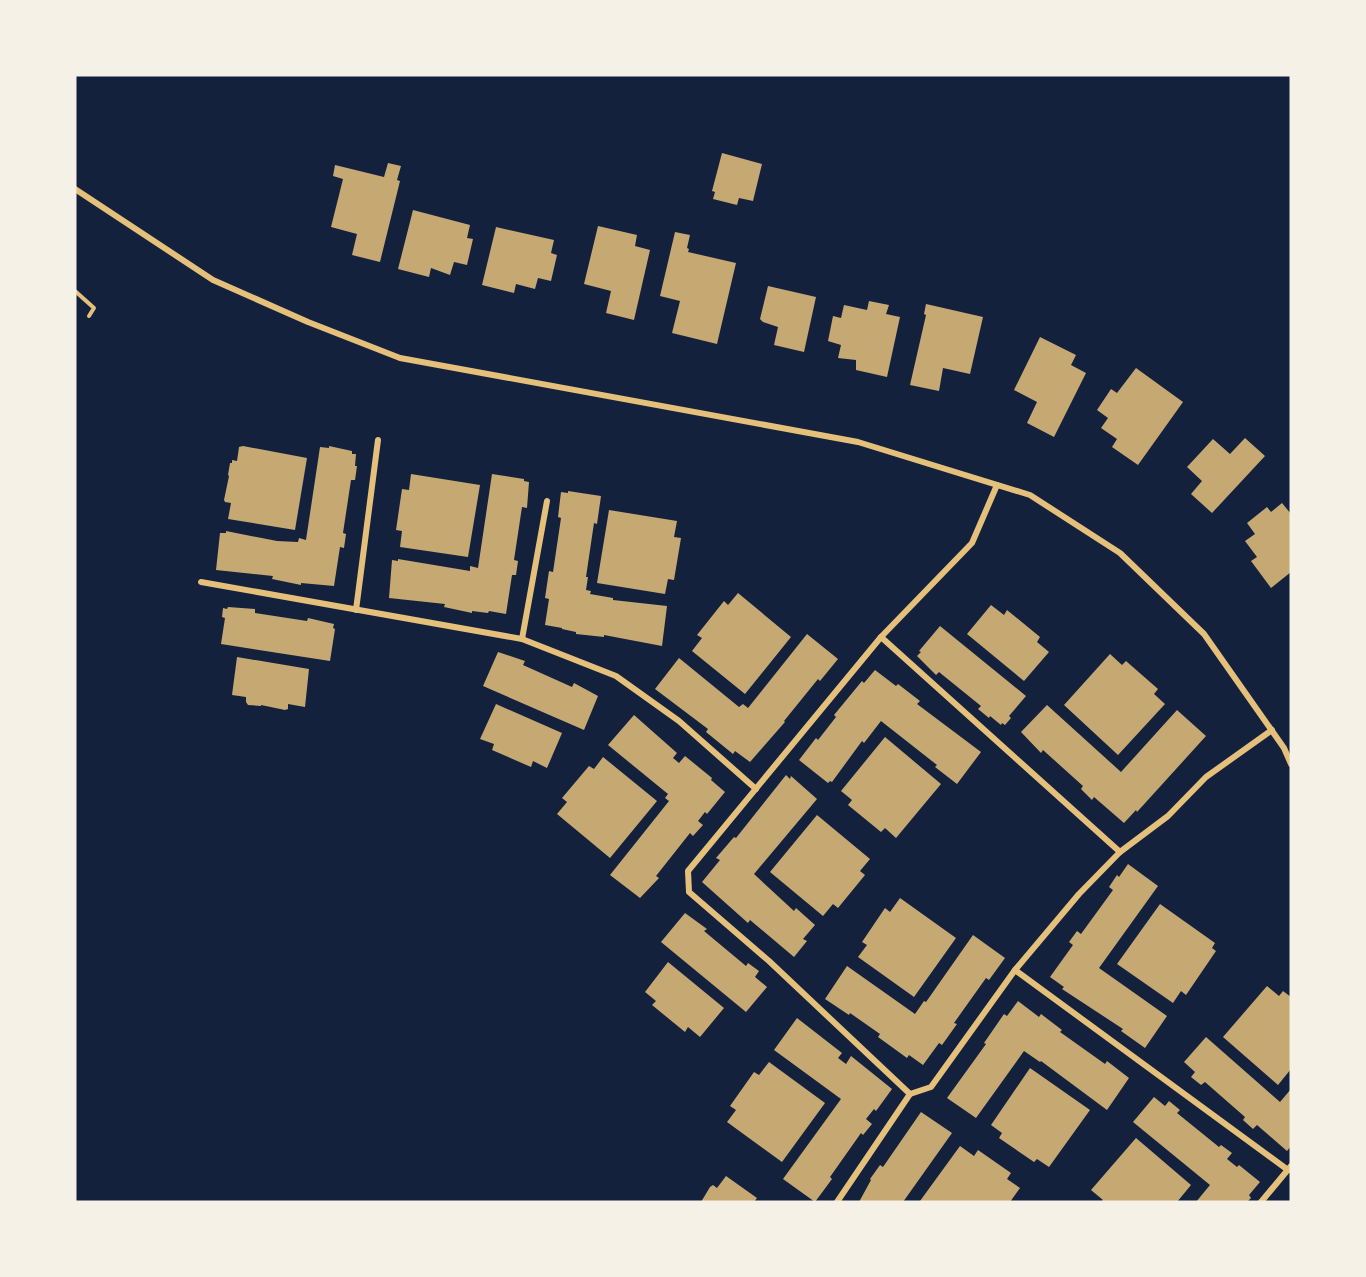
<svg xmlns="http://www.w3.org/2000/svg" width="1366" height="1277" font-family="'Exo 2',sans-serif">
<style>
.building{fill:#c6a872}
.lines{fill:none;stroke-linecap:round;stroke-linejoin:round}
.path{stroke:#e5c07b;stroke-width:4}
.minor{stroke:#e5c07b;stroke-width:6}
</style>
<rect width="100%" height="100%" fill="#14213d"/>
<!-- building -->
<g class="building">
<polygon points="722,153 762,164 753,201 739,198 737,205 713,199 715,192 712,191"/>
<polygon points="388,163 401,166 397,180 400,181 380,262 352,255 357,234 331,227 343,179 333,176 335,165 384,177"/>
<polygon points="413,210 470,225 467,238 473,239 467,265 454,262 450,275 431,268 429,277 398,269"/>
<polygon points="598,226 637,235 635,246 650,250 634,320 606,313 611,291 584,284"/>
<polygon points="496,227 554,240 551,253 557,255 551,281 538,278 535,289 516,284 514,293 482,285"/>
<polygon points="675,232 690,235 687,248 689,249 688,252 736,263 717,344 672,333 680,301 660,296"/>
<polygon points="768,286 816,297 804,352 774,345 778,327 763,322 760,319"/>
<polygon points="869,301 889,305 886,314 900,317 887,377 856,370 856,360 838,358 841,345 828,341 833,316 841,318 844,305 867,310"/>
<polygon points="926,304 983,317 970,374 943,368 939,391 910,385 926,315 924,314"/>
<polygon points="1040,337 1076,355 1071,365 1086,373 1054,437 1027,423 1037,402 1014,390"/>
<polygon points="1136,368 1183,402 1138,465 1112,447 1117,439 1101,428 1108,418 1097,410 1111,389 1117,393"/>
<polygon points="1245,438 1265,456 1212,513 1191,494 1202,481 1187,467 1213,439 1230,454"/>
<polygon points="243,446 307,458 295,530 228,519 231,503 225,502 224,500 229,476 228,475 230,463 232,463 232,460 237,461 239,447"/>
<polygon points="329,446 352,451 352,454 356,454 355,466 357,466 355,480 351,480 343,533 346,534 344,548 340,547 334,586 301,583 301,585 272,579 273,576 216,570 220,533 226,533 226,531 277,541 298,542 299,538 306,540 320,447 329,448"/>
<polygon points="411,474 480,485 468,557 400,547 402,531 396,530 402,489 409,490"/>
<polygon points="492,474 524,479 524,481 529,482 527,508 522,507 514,560 518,561 516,575 512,575 506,614 489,611 488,613 472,611 472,613 444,607 445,604 389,598 392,560 398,561 398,559 470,571 470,566 478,568"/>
<polygon points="568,491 601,496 597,524 594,523 586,577 588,577 586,590 591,591 590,594 613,598 613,600 667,606 662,646 604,635 604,637 576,634 576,632 562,629 562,628 545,625 549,599 545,598 549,571 553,572 561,518 558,517 561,492 568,493"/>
<polygon points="1282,503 1291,514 1291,572 1271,588 1251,561 1257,557 1245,541 1255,534 1247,523 1267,507 1271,512"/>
<polygon points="609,510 677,521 674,537 681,538 674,580 668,579 665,594 597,583"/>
<polygon points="738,593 791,637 745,694 692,651 702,638 697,635 724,601 728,605"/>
<polygon points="991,605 1004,615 1007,610 1040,637 1037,642 1049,652 1024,681 967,634"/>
<polygon points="228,607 255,609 255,613 307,621 308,618 334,624 333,628 335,629 330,661 221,644 225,618 222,617 223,608 227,609"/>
<polygon points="940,626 1026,696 1009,716 1011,718 1005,725 1002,723 1001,725 990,716 989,718 978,709 981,706 939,672 936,675 917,656 921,652 919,651"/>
<polygon points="807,634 838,659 820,681 818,679 784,721 785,722 750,762 735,751 733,754 706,732 708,729 655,689 679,658 739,707 743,704 748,708"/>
<polygon points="498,652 525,661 523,665 572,687 574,683 598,696 584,730 483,686"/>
<polygon points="1110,654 1122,665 1126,661 1158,689 1154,694 1165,704 1118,755 1064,705"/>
<polygon points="237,657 309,669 305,707 288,704 288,709 285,710 261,705 261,706 248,705 246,702 246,697 232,695"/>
<polygon points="875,670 896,686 898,684 920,701 917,704 981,752 957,784 935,767 937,765 881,721 864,743 862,741 832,782 830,781 828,783 799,760 816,738 818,740 836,717 834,715 862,681 864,683"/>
<polygon points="496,704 562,733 547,768 533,761 531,767 492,750 494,744 480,739"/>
<polygon points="1047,705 1121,772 1177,710 1206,736 1137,812 1136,810 1124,823 1094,797 1092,800 1081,789 1083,786 1043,750 1041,753 1021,732"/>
<polygon points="634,715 677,753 673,758 679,763 685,756 712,778 711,780 725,792 707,814 705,812 698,821 703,825 693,836 690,833 656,876 659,878 640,898 610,875 669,801 665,798 668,794 608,745"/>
<polygon points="885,737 941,784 896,838 885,828 881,832 848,805 852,800 841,791"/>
<polygon points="603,757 657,801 610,858 557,814 567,802 562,798 589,766 594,769"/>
<polygon points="786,775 790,779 791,776 817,799 754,874 794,911 796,908 815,925 803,939 807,941 794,957 750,920 748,923 702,882 720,860 716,858 734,837 736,838"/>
<polygon points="817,815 870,859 860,871 865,875 838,908 833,904 823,916 770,872"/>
<polygon points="1128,864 1158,886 1099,968 1167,1016 1145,1048 1121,1031 1123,1029 1062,989 1064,987 1050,977 1073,945 1069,942 1077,931 1081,934 1113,890 1109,887 1117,875 1119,877"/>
<polygon points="900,898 956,938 914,997 858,957 867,945 862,942 885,908 890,912"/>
<polygon points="1160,904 1215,943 1212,948 1216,951 1186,995 1181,991 1173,1003 1117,964"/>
<polygon points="685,913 707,929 704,931 746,966 748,963 759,971 755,977 767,987 746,1012 661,942"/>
<polygon points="973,935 1005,958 989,980 986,978 954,1023 957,1024 942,1045 939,1043 923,1065 909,1055 907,1058 878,1037 880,1034 850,1013 849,1015 825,999 847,966 915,1014 924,1001 926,1002"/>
<polygon points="668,962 724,1008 700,1037 688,1027 685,1032 652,1005 656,1001 645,992"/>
<polygon points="1267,986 1279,996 1283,991 1291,997 1291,1069 1278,1085 1223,1037"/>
<polygon points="1018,1001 1039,1017 1041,1014 1062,1030 1060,1032 1105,1064 1107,1061 1129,1078 1107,1110 1041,1061 1040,1062 1024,1051 976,1118 947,1098 986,1044 984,1043 1004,1014 1007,1016"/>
<polygon points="797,1018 842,1053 838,1058 846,1064 851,1056 892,1089 876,1111 874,1109 866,1119 872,1124 863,1135 861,1133 830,1177 832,1179 815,1202 783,1179 841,1099 774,1050"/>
<polygon points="1206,1037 1280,1102 1291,1089 1291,1146 1287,1151 1257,1125 1253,1129 1243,1120 1245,1117 1205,1082 1201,1085 1191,1077 1195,1072 1184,1062"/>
<polygon points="769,1062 825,1103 782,1162 727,1122 736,1110 730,1106 754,1072 759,1075"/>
<polygon points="1030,1068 1090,1110 1049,1167 1037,1159 1034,1162 999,1138 1002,1133 991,1125"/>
<polygon points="1154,1097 1165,1106 1169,1101 1180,1110 1177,1113 1219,1147 1221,1145 1232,1153 1227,1159 1237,1167 1239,1165 1260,1182 1249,1195 1251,1198 1247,1202 1196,1202 1210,1185 1133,1122"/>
<polygon points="921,1112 952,1133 903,1202 859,1202 871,1180 870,1179 880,1165 883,1167"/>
<polygon points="1136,1138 1191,1185 1177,1202 1101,1202 1103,1200 1091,1190"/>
<polygon points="960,1146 974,1156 978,1150 1011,1173 1007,1179 1020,1188 1010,1202 920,1201"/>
<polygon points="726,1176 757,1198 754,1202 701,1202 710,1187 713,1185 717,1188"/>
</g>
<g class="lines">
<!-- path -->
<polyline class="path" points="75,291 94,308 89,316"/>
<!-- minor -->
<g class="minor">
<polyline points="75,189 213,280 308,322 400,358 858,442 1030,495 1120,553 1204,634 1284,748 1291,764"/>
<polyline points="201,582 522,639 616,676 679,721 756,789"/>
<polyline points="356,610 378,440"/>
<polyline points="881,637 1120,852"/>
<polyline points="522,639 547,501"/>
<polyline points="1015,970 1288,1170"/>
<polyline points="910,1094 931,1087 1015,970 1079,894 1120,852 1168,816 1206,777 1272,730"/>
<polyline points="837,1202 910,1094 769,961 689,892 688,871 881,637 972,543 997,485"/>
<polyline points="1261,1202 1291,1166"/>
</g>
</g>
<!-- border -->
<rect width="1366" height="1277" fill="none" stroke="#f6f1e7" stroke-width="153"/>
</svg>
